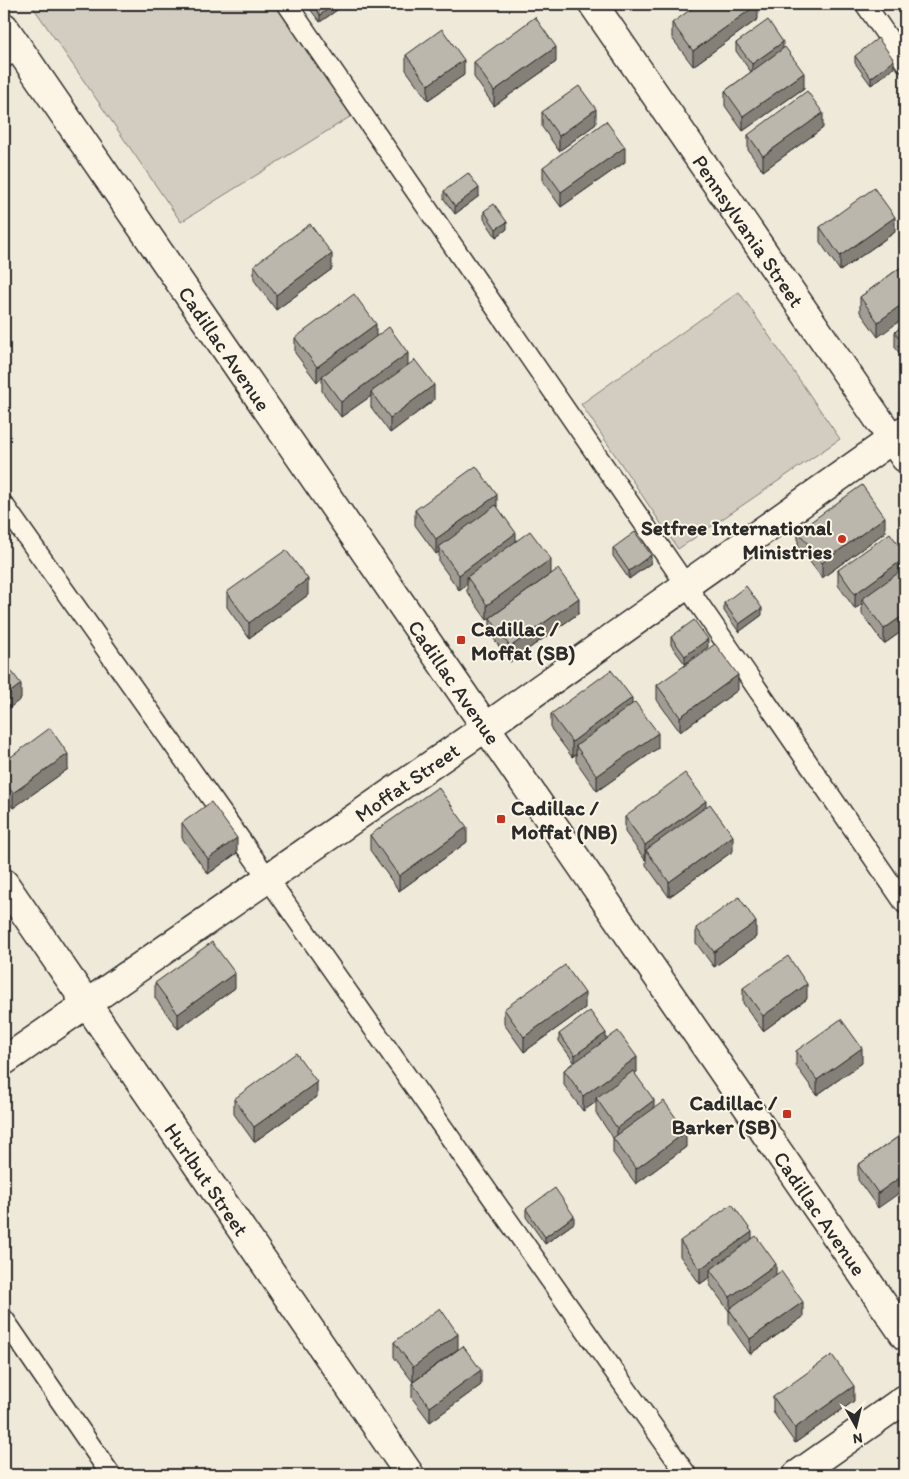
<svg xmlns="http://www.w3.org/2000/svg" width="909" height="1479" font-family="Itim,sans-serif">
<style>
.green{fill:#d2cdc0;stroke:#7e7c76}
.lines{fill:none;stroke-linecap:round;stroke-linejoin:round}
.service-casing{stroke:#2b2b2b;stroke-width:22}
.minor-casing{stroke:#2b2b2b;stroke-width:31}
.secondary-casing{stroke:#2b2b2b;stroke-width:31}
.service{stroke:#fcf5e5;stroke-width:19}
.minor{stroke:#fcf5e5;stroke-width:28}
.secondary{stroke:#fcf5e5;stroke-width:28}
.wall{fill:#a29d94;stroke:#2b2b2b}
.shaded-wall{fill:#848078;stroke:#2b2b2b}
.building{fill:#bcb7ac;stroke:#2b2b2b}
.poi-dot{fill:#c8321e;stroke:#fcf5e5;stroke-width:2}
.labels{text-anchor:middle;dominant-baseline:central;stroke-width:4;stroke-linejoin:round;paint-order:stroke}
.street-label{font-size:21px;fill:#2b2b2b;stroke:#fcf5e5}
.poi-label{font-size:21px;font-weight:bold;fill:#2b2b2b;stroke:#fcf5e5;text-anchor:end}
</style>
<rect width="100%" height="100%" fill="#efe9da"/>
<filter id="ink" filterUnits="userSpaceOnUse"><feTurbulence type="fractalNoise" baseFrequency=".02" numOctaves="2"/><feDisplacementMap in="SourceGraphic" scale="10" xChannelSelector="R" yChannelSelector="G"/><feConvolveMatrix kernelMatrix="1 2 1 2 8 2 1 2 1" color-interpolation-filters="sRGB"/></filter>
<g filter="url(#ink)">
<!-- green -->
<g class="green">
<polygon points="31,4 275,4 353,115 181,222"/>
<polygon points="739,292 840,439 678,549 581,404"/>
</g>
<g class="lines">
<defs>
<g id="service">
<polyline points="287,4 905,904"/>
<polyline points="865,4 905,62"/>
<polyline points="4,58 19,49"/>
<polyline points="4,505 267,877 687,1475"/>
<polyline points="4,1319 111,1475"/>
</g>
<g id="minor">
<path id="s1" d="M593,4l312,454"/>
<path id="s2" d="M4,883l406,592"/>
<path id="s3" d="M4,1061l482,-334 419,-297"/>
<polyline points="797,1475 905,1399"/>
</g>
<g id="secondary">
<path id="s4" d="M4,27l901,1309"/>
</g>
</defs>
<!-- service casing -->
<use href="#service" class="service-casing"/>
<!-- minor casing -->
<use href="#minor" class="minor-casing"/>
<!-- secondary casing -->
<use href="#secondary" class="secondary-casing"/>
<!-- service -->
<use href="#service" class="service"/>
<!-- minor -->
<use href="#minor" class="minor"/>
<!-- secondary -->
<use href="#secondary" class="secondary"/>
</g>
<!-- wall -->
<g class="wall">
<polygon points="306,4 344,4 344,5 320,22"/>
<polygon points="758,19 693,66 672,38 672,23"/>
<polygon points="736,43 783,49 804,88 743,131 725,106 725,91 751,72 736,51"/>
<polygon points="406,55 464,75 428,100 406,70"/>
<polygon points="855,56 894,68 871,85 855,63"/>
<polygon points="474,62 556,62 494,106 474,77"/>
<polygon points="542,112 596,124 559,151 542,127"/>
<polygon points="823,128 763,171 748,150 748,135"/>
<polygon points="625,162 561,207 543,182 543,167"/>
<polygon points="444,191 479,196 455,214 444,199"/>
<polygon points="484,211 507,229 496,237 484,219"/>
<polygon points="820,227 895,232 840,271 820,242"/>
<polygon points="905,264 878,337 860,312 860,297"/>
<polygon points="254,265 332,269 276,310 254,280"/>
<polygon points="905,324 905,361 895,347 895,332"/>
<polygon points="376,336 408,365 434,400 390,433 371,407 371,396 341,417 322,391 322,378 317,382 295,353 295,338"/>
<polygon points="497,507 516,541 551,574 487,620 467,592 467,584 459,590 439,562 439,552 436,554 415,525 415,510"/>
<polygon points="798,531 885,532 822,578 798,546"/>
<polygon points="613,548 651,563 629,579 613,556"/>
<polygon points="905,554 905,629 884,644 862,614 862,604 855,609 838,585 838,570"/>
<polygon points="227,592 308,595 249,638 227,607"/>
<polygon points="724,603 762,615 739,632 724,611"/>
<polygon points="579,613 510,662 490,633 490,618"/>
<polygon points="671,637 708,647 685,664 671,645"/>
<polygon points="657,685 738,690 680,732 657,700"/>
<polygon points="632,705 658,748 597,791 576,761 576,754 572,757 551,729 551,714"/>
<polygon points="4,762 68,769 13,808 4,796"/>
<polygon points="706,807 733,851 669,897 646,865 646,859 645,860 625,832 625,817"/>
<polygon points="182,823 237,853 208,874 182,838"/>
<polygon points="370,835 467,842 399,891 370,850"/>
<polygon points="696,928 756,937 714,967 696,943"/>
<polygon points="155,983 235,988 178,1029 155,998"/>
<polygon points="743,988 807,999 763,1031 743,1003"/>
<polygon points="585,1008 524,1052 504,1024 504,1009"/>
<polygon points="559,1034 606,1040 637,1072 635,1074 654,1108 686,1147 636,1184 613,1153 613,1138 596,1113 596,1102 583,1111 564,1085 564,1070 574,1062 559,1041"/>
<polygon points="796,1051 862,1063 817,1095 796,1066"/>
<polygon points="317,1097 254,1142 234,1114 234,1099"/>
<polygon points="905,1132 878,1208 858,1180 858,1165"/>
<polygon points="526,1209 574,1223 545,1244 526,1217"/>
<polygon points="752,1238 803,1317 750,1354 729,1324 729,1311 710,1285 710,1277 700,1284 680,1256 680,1241"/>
<polygon points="394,1342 458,1349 413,1382 394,1357"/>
<polygon points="412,1383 481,1385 430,1422 412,1398"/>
<polygon points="773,1397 854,1401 795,1443 773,1412"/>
</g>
<!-- shaded-wall -->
<g class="shaded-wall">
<polygon points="335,4 344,4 344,5 320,22 320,15"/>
<polygon points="758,4 758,19 693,66 693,51"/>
<polygon points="783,42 783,49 752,72 752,64"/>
<polygon points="556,47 556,62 494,106 494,91"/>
<polygon points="464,60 464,75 428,100 428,85"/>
<polygon points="894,60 894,68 871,85 871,78"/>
<polygon points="804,73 804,88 743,131 743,116"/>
<polygon points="596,109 596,124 559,151 559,136"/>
<polygon points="823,113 823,128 763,171 763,156"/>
<polygon points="625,147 625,162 561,207 561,192"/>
<polygon points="479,188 479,196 455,214 455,206"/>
<polygon points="895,217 895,232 840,271 840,256"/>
<polygon points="507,222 507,229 496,237 496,229"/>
<polygon points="332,254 332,269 276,310 276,295"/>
<polygon points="905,302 905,317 878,337 878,322"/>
<polygon points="376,324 376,339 322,376 322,378 317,382 317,367"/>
<polygon points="408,353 408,368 371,392 371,396 341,417 341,402"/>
<polygon points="434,385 434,400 390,433 390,418"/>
<polygon points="497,495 497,510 439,547 439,552 436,554 436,539"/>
<polygon points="885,517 885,532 822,578 822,563"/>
<polygon points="516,533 516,548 467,577 467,584 459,590 459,575"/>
<polygon points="651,555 651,563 629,579 629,571"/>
<polygon points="905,558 905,573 862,599 862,604 855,609 855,594"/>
<polygon points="551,559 551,574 487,620 487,605"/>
<polygon points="308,579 308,595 249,638 249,623"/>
<polygon points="579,598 579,613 510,662 510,647"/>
<polygon points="762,608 762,615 739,632 739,624"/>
<polygon points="905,614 905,629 884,644 884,629"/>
<polygon points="708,639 708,647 685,664 685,656"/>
<polygon points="738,675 738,690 680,732 680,717"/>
<polygon points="21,684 21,699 4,712 4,697"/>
<polygon points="632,698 632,713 576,746 576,754 572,757 572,742"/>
<polygon points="658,733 658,748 597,791 597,776"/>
<polygon points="68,754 68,769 13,808 13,793"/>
<polygon points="706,801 706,816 646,850 646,859 645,860 645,845"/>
<polygon points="467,827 467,842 399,891 399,876"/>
<polygon points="733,836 733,851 669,897 669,882"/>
<polygon points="237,838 237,853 208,874 208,859"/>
<polygon points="756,922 756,937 714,967 714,952"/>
<polygon points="235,973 235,988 178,1029 178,1014"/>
<polygon points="807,984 807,999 763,1031 763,1016"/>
<polygon points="585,993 585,1008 524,1052 524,1037"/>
<polygon points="606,1033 606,1041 575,1063 575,1055"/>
<polygon points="862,1048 862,1063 817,1095 817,1080"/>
<polygon points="637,1057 637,1072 598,1101 596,1098 596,1102 583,1111 583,1096"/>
<polygon points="317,1082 317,1097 254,1142 254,1127"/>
<polygon points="654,1100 654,1115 617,1143 617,1128"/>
<polygon points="686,1132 686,1147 636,1184 636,1169"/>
<polygon points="905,1174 905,1189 878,1208 878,1193"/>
<polygon points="574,1216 574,1223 545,1244 545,1237"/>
<polygon points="752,1232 752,1247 710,1270 710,1277 700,1284 700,1269"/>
<polygon points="776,1264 776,1279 730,1312 730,1297"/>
<polygon points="803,1302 803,1317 750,1354 750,1339"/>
<polygon points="458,1334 458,1349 413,1382 413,1367"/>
<polygon points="481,1370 481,1385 430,1422 430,1407"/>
<polygon points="854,1386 854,1401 795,1443 795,1428"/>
</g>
<!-- building -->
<g class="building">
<polygon points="312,4 335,4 320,15"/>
<polygon points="698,4 758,4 693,51 672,23"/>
<polygon points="535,17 556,47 494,91 474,62"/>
<polygon points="768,20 783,42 752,64 736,43"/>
<polygon points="442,29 464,60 428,85 406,55"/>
<polygon points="878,38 894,60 871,78 855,56"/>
<polygon points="785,47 804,73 743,116 725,91"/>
<polygon points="579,86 596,109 559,136 542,112"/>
<polygon points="807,91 823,113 763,156 748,135"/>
<polygon points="606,121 625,147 561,192 543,167"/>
<polygon points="468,173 479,188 455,206 444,191"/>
<polygon points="874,188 895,217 840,256 820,227"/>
<polygon points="494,204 507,222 496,229 484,211"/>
<polygon points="310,224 332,254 276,295 254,265"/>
<polygon points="905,264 905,302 878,322 860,297"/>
<polygon points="354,294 376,324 317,367 295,338"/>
<polygon points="905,324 905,346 895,332"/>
<polygon points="389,327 408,353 341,402 322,376"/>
<polygon points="415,360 434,385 390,418 371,392"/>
<polygon points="476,466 497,495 436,539 415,510"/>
<polygon points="862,485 885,517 822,563 798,531"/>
<polygon points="496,505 516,533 459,575 439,547"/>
<polygon points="530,531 551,559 487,605 467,577"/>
<polygon points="635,532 651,555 629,571 613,548"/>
<polygon points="890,533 905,554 905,558 855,594 838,570"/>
<polygon points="286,550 308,579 249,623 227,592"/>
<polygon points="905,568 905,614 884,629 862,599"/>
<polygon points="558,569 579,598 510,647 490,618"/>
<polygon points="746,586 762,608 739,624 724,603"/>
<polygon points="694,620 708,639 685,656 671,637"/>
<polygon points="715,644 738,675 680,717 657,685"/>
<polygon points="4,661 21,684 4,697"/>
<polygon points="611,670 632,698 572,742 551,714"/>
<polygon points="635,702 658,733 597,776 576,746"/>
<polygon points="50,728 68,754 13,793 4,781 4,762"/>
<polygon points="685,773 706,801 645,845 625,817"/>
<polygon points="438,787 467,827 399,876 370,835"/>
<polygon points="211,802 237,838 208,859 182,823"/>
<polygon points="710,804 733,836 669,882 646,850"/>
<polygon points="739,897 756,922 714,952 696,928"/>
<polygon points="212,942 235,973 178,1014 155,983"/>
<polygon points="788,956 807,984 763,1016 743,988"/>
<polygon points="565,965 585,993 524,1037 504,1009"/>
<polygon points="590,1011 606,1033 575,1055 559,1034"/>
<polygon points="841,1019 862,1048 817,1080 796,1051"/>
<polygon points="618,1031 637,1057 583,1096 564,1070"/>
<polygon points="296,1053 317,1082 254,1127 234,1099"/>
<polygon points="633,1071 654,1100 617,1128 596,1098"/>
<polygon points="664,1101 686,1132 636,1169 613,1138"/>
<polygon points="905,1132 905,1174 878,1193 858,1165"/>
<polygon points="555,1188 574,1216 545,1237 526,1209"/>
<polygon points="732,1204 752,1232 700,1269 680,1241"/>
<polygon points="756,1236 776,1264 730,1297 710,1270"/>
<polygon points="781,1271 803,1302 750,1339 729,1309"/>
<polygon points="440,1308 458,1334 413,1367 394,1342"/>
<polygon points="463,1346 481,1370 430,1407 412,1383"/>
<polygon points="832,1355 854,1386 795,1428 773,1397"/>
<polygon points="666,1469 670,1475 657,1475"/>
</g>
</g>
<!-- markers -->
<g class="poi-dot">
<circle cx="842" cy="539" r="5"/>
<rect x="456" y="635" width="10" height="10" rx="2.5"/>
<rect x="496" y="814" width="10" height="10" rx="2.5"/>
<rect x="782" y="1109" width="10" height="10" rx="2.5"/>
</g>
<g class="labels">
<!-- street labels -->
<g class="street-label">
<text stroke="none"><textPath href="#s1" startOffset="275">Pennsylvania Street</textPath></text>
<text stroke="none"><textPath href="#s4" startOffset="390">Cadillac Avenue</textPath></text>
<text stroke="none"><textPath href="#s4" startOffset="795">Cadillac Avenue</textPath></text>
<text stroke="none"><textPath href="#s3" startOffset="490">Moffat Street</textPath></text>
<text stroke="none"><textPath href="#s2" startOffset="359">Hurlbut Street</textPath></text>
<text stroke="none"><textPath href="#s4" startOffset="1440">Cadillac Avenue</textPath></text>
</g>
<!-- poi labels -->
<g class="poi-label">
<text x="832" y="527">Setfree International<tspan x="832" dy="24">Ministries</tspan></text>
<text x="471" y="628" text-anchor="start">Cadillac /<tspan x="471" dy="24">Moffat (SB)</tspan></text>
<text x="511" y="807" text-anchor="start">Cadillac /<tspan x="511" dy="24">Moffat (NB)</tspan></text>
<text x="777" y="1102">Cadillac /<tspan x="777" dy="24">Barker (SB)</tspan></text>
</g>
</g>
<!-- margin -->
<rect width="909" height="1479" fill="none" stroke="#fcf5e5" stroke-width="20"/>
<rect x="10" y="10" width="889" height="1459" fill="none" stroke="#2b2b2b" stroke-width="2" filter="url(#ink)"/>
<!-- north arrow -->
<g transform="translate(856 1426) rotate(172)" stroke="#fcf5e5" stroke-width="4" paint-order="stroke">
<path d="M0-4L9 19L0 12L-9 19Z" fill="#2b2b2b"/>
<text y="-8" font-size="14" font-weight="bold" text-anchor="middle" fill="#2b2b2b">N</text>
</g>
</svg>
